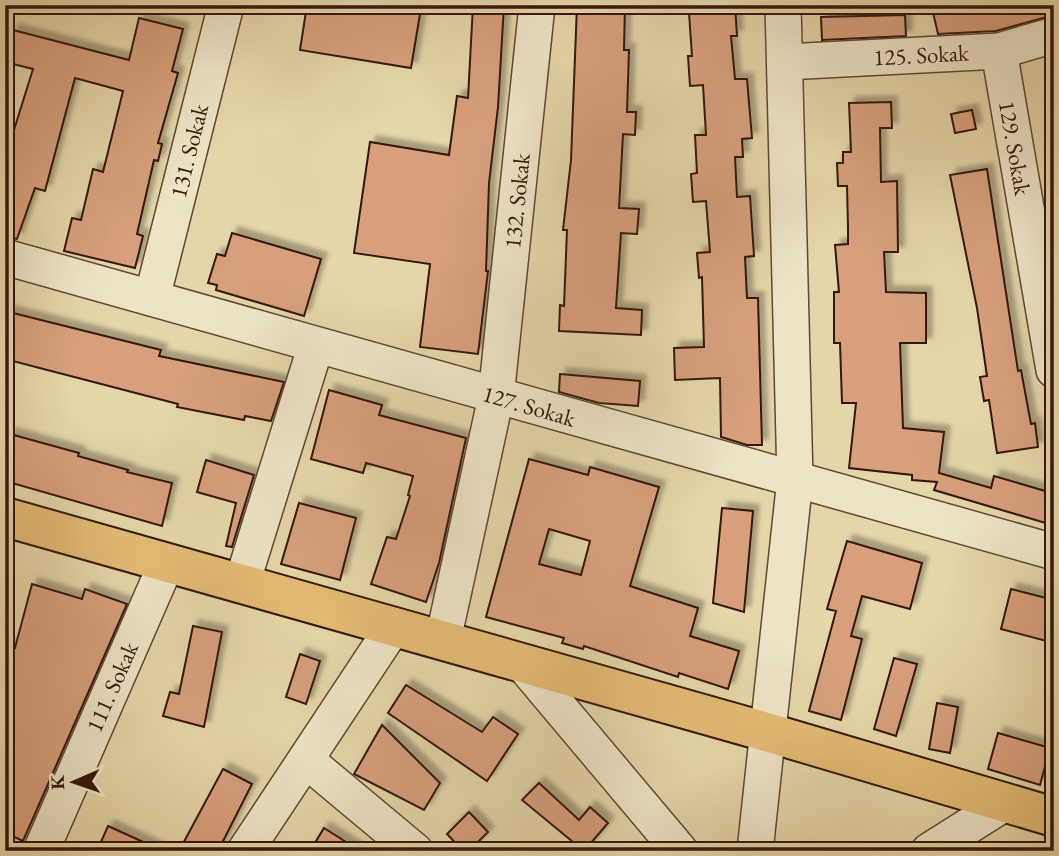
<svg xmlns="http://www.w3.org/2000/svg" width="1059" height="856" font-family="'EB Garamond',serif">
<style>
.building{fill:#d79f7c;stroke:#35170c;stroke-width:2;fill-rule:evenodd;filter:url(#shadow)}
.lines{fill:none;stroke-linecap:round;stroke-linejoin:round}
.minor-casing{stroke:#614733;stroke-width:38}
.major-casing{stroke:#35170c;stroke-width:42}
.minor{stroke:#ede4c6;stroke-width:35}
.major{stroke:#e2bb74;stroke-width:38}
.labels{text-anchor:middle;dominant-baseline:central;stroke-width:5;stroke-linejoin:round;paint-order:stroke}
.street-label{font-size:23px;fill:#35170c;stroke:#ede4c6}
</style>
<defs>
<filter id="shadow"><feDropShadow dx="6" dy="-6" stdDeviation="2" flood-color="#0004"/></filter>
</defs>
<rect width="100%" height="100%" fill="#e4d6a8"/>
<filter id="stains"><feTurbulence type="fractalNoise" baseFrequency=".00286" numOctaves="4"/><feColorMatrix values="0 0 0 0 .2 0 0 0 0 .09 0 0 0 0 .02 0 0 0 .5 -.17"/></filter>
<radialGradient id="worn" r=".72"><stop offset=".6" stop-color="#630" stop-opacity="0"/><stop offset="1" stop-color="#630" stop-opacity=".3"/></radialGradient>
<!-- building -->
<g class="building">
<polygon points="307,5 366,5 420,14 411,68 300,50"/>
<polygon points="473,5 504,5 498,107 489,183 486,271 488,271 478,354 420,347 430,264 354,253 370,142 449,155 457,96 468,98"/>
<polygon points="577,5 625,5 624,50 629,50 627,112 636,112 635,135 623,134 619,208 639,209 637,234 621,233 616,308 642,310 641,335 559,331 560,305 564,306 567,230 563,230 571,160"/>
<polygon points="701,5 735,5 737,36 731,36 735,79 747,79 752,138 742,139 743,157 735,157 737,197 750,196 754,256 745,257 747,298 758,298 762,445 747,445 721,437 720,378 675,380 674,348 704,347 702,277 699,278 697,253 710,252 706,201 693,202 691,174 697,173 695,135 706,135 703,85 690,86 688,56 692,56 689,13 702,12"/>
<polygon points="946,5 1054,5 1054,15 996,31 938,34 932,8"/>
<polygon points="905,15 906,36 822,40 821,17"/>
<polygon points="139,18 183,29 172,71 178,73 158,143 162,144 158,161 154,160 137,234 143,236 135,268 64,251 72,218 81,220 93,169 103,172 123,91 75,78 45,191 35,188 17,239 5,237 5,159 33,69 5,62 13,30 129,60"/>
<polygon points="891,102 892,128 880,128 881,182 897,181 898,252 884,252 886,292 926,293 926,343 900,343 903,428 944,432 939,473 991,488 994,476 1052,493 1049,501 1054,502 1054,507 1049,524 934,490 937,482 912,480 912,475 849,468 856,403 842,403 840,343 834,343 834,292 839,292 835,245 848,244 848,227 847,186 838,186 837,163 843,163 843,152 851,152 849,103"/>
<polygon points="972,110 976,129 955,133 951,114"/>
<polygon points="987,169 1018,371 1021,370 1031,424 1035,423 1038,447 997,453 989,400 984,401 980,377 987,376 977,308 950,175"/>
<polygon points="232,233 321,259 304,316 216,290 217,285 208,283 217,254 225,256"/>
<polygon points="5,311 161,350 159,356 284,382 271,421 245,416 244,420 177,407 178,404 5,359"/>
<polygon points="560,374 640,381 638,406 599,403 559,392"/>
<polygon points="329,390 382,405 379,415 466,438 439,563 426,602 371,584 387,537 396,539 410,496 408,495 413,476 366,463 363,473 311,459"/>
<polygon points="10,434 79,453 78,456 128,470 127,472 172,483 162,526 5,481 5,452"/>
<path d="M529,459l59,16 2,-8 69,20 -29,99 68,22 -8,28 49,15 -11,38 -49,-16 -1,4 -94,-31 -1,3 -21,-6 2,-5 -78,-21zM549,529l41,12 -9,34 -42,-11z"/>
<polygon points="206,460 254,475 232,547 226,546 236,503 197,492"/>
<polygon points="299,503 356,518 340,580 281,564"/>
<polygon points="722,508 753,511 744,612 713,603"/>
<polygon points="847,541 922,563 910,609 862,596 851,636 862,639 841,720 809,711 836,611 827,609"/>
<polygon points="32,584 82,599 85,589 127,604 23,841 5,833 5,644 15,648"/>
<polygon points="1011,589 1054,600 1054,643 1001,629"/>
<polygon points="193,626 222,632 204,727 163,716 170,692 179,694"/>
<polygon points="300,654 320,661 306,704 286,697"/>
<polygon points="894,658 917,664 896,736 874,729"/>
<polygon points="406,685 482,732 493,717 518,734 487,781 388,713"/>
<polygon points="937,703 958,707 950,753 929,749"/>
<polygon points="382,725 440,783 424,810 354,774"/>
<polygon points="998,733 1050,748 1040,785 988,769"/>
<polygon points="223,769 252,784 218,851 179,851"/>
<polygon points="539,783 579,820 590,807 608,823 584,851 522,800"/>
<polygon points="469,812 488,832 469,851 463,851 447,834"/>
<polygon points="108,826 163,851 97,851"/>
<polygon points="324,828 360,851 310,851"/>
</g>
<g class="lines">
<defs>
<g id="minor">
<polyline points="999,51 1054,370"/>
<polyline points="785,62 999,51 1054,35"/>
<polyline points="5,257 1054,552"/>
<polyline points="152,298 226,5"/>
<polyline points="242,583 316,345"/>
<polyline points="443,640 496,397 537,5"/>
<polyline points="521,662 680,851"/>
<polyline points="306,760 415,851"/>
<polyline points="41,851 167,562"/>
<polyline points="245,851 394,626"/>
<polyline points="755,851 795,479 783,5"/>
<polyline points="929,851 1005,803"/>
</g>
<polyline id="major" points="5,517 770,733 1054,817"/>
</defs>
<!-- minor casing -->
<use href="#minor" class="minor-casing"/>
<!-- major casing -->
<use href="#major" class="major-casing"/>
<!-- minor -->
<use href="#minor" class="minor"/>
<!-- major -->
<use href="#major" class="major"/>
</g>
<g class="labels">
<!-- street labels -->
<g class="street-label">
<text transform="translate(921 55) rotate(-3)">125. Sokak</text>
<text transform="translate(1015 148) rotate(80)">129. Sokak</text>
<text transform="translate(189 151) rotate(-76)">131. Sokak</text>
<text transform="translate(517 201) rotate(-84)">132. Sokak</text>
<text transform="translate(529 406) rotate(16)">127. Sokak</text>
<text transform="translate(112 687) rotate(-66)">111. Sokak</text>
</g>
</g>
<!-- margin -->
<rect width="1059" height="856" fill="none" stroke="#e4d6a8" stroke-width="28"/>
<rect x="7" y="7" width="1045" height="842" fill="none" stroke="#35170c" stroke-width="3.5"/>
<rect x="14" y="14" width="1031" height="828" fill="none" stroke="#35170c" stroke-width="2"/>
<!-- north arrow -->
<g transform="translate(74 782) rotate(268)" stroke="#ede4c6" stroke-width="5" paint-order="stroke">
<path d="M0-5L12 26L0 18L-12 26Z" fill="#35170c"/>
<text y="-10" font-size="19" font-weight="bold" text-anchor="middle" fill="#35170c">K</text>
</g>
<rect width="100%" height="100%" filter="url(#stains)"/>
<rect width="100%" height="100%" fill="url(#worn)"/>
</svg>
